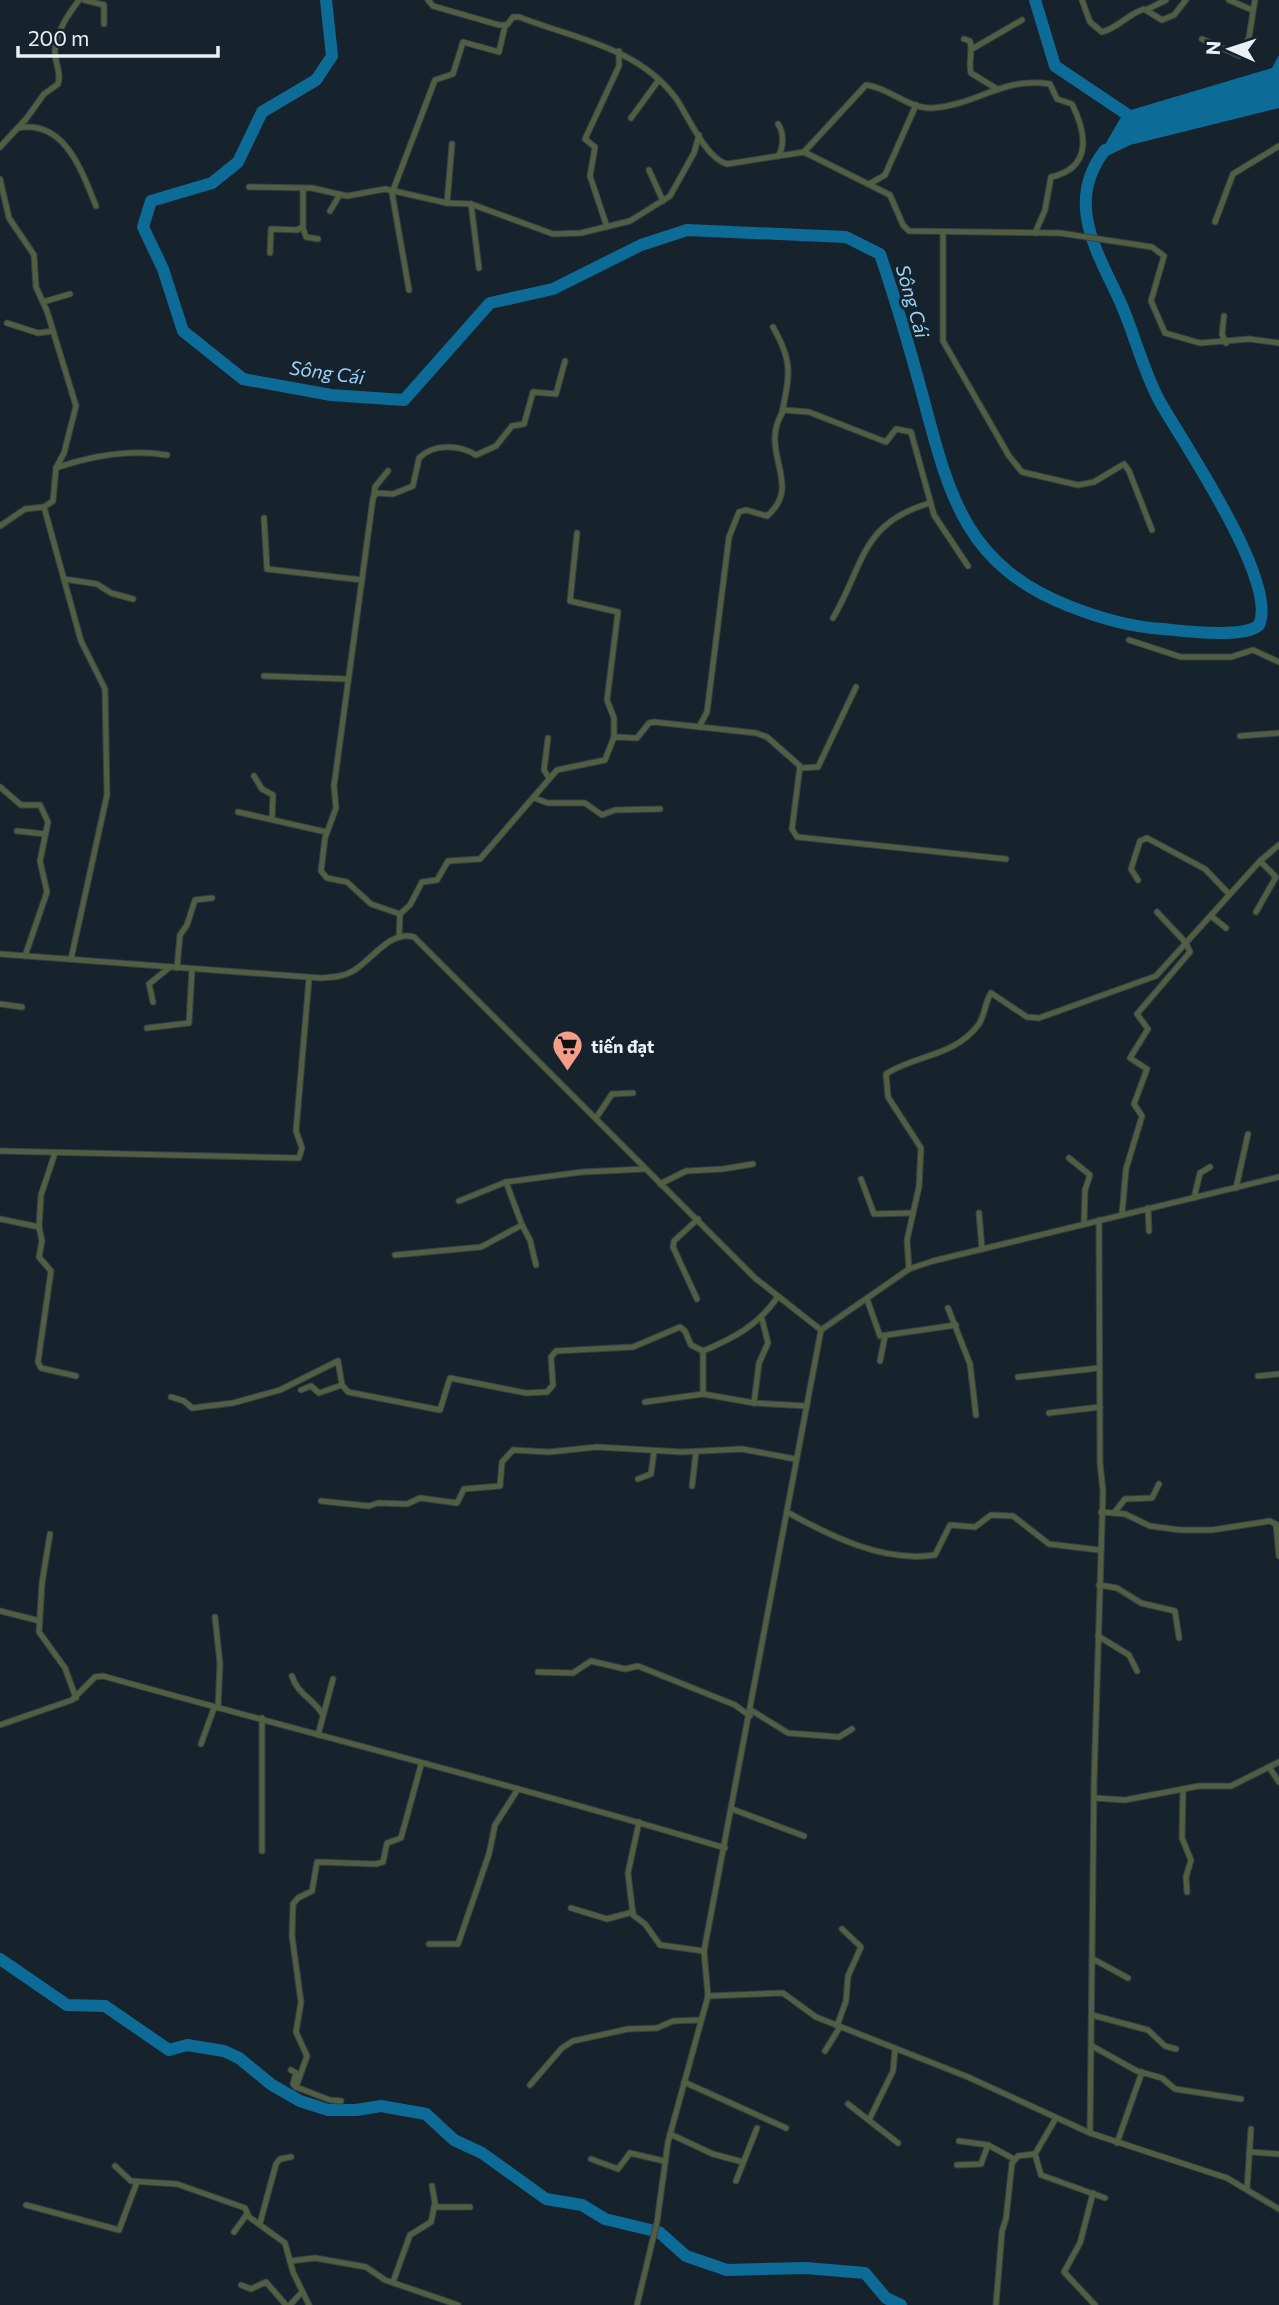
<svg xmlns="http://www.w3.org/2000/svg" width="1279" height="2305" font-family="Commissioner,sans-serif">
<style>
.water{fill:#0d6b97}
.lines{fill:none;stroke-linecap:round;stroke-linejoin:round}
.river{stroke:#0d6b97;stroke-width:12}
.street-casing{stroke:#344048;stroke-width:7}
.street{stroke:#525e41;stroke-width:5}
.labels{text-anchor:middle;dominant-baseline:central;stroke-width:6;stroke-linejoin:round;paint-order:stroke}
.poi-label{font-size:18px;font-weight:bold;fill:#e9f1f7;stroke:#17232c;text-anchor:start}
.water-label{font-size:19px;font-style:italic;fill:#98d4fa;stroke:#17232c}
</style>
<rect width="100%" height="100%" fill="#17232c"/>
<!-- water -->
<polygon class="water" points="1279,55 1279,108 1130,145 1095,162 1124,112 1272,68"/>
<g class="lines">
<!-- river -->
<g class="river">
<path d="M326,0l6,56 -16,24 -54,32 -24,50 -26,21 -61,18 -8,26 20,42 20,62 60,48 88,16 73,5 86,-97 63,-14 88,-44 46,-15 159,7 34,17c16,47 30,95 43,143 26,98 42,168 146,209 30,12 62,21 94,23 20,2 81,10 96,-4 20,-44 -78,-185 -100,-225 -17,-32 -25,-68 -40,-101 -23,-49 -54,-98 -14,-149"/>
<polyline points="1035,0 1055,66 1137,121"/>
<polyline points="0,1959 67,2005 105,2006 169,2050 187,2045 224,2051 239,2058 272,2085 300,2101 328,2110 356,2110 381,2106 426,2114 454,2140 482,2153 546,2199 582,2205 605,2219 659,2232 686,2256 727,2270 806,2268 865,2273 886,2298 901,2305"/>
</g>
<defs>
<g id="street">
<polyline points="84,0 104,5 104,24"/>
<path d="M428,0l5,6 66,19h8l6,-8h6c54,21 118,30 156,80 13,18 30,61 52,67l77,-12 86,43 13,30 6,6 151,2 92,14 12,9 -13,45 14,32 35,10 49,-4 30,4"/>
<path d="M1082,0l8,22 12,10c16,-4 26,-18 42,-23l18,11 12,-5 12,-15"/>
<polyline points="1229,0 1252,10"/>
<polyline points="1148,9 1166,0"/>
<path d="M964,39l6,2c3,12 -2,21 1,32l26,16"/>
<polyline points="1202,39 1240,56 1249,37 1255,0"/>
<polyline points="972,49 1022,20"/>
<polyline points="631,118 658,81"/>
<path d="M18,128c47,-9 64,44 78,78"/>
<path d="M0,147l26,-28 18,-25 14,-10c4,-13 -4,-21 -3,-34 2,-20 13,-35 24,-50"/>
<path d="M804,152l62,-67c22,2 44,25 67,23 44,-3 71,-32 117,-24l7,15 15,5c15,30 20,64 -21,73l-6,33 -10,23"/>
<path d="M778,156c6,-8 6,-24 0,-32"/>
<polyline points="649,170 663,201"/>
<polyline points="0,179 9,218 34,255 36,287 47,311 76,406 64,453 56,468 53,501 44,507 25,509 0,526"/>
<polyline points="871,183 885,175 916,105"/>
<polyline points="249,187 312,188 347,196 385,189 447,203 471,204 553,234 581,233 630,221 670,196 694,153 699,135"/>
<polyline points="447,203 452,144"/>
<polyline points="471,204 479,268"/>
<polyline points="330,211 339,196"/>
<polyline points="1215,222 1233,174 1279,146"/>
<polyline points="607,227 590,176 595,147 585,139 619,66 619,51"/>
<polyline points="303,228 306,237 318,239"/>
<polyline points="943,234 943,341 1009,456 1022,472 1078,485 1094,482 1124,464 1129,471 1152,530"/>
<polyline points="270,253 271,229 297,230 303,227 303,188"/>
<polyline points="409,290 392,193 435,80 453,74 463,42 499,52 505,26"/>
<polyline points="43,302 70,294"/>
<polyline points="1224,316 1222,334 1226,343"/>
<polyline points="7,323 38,333 53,331"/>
<path d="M773,327c20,35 17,47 9,85"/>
<path d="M56,468c35,-12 74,-19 111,-13"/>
<polyline points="374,495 375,487 388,471"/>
<polyline points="44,507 81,641 105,689 107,795 71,959"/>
<polyline points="264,518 267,569 362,580"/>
<polyline points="577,533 570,601 618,612 607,700 614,718 614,737"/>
<polyline points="64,579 97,584 111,593 133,599"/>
<path d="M833,618c31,-52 27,-95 97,-115"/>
<polyline points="1129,640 1181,657 1231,657 1253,650 1279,662"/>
<polyline points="264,676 347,679"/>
<path d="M699,727l8,-15 22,-175 10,-25 7,-2 21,6c38,-32 -11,-65 17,-106l25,2 77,30 10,-13 15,3 23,83 34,51"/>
<polyline points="1240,736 1279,733"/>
<polyline points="548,738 544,770 549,778"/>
<polyline points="800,768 818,767 856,687"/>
<polyline points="254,776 262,789 273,795 272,819"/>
<polyline points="0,787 21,805 40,805 48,822 40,861 47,892 25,956"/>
<polyline points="534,798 548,803 585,803 602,815 615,810 660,809"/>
<polyline points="238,812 326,832"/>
<polyline points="17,831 45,834"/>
<polyline points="1138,880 1131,869 1140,841 1147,838 1205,869 1229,894"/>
<polyline points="1256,912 1276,877 1260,861"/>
<path d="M400,914l-29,-10 -24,-22 -20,-4 -6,-7 4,-33 11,-30 -2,-22 39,-288 3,-5 17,1 20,-8 6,-28c15,-15 40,-13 57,-3l20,-9 16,-20 12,-2 9,-32 23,2 9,-33"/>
<polyline points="1211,916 1226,928"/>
<polyline points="399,937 400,914 410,905 422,882 437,880 448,861 480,859 557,770 605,760 614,737 637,738 649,723 654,722 756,733 767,737 800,766 792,829 797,837 1006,859"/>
<path d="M0,954l321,24c11,-1 22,-1 32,-7 20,-12 37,-41 61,-34l341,341 66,52"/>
<polyline points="177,968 180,935 187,925 195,900 212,898"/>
<polyline points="153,1002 149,984 170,967"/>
<polyline points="0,1004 22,1007"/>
<polyline points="147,1028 189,1023 192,969"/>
<polyline points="596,1118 612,1094 633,1093"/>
<polyline points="0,1151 299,1158 302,1148 296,1131 309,979"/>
<polyline points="55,1153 41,1195 39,1227 42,1241 39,1257 51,1271 38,1362 41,1368 76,1376"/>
<polyline points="1069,1158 1090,1175 1085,1190 1084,1224"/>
<polyline points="861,1179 874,1214 912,1213"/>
<polyline points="660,1184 686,1171 723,1169 753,1164"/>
<polyline points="1236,1188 1248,1134"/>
<polyline points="1194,1198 1200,1173 1210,1167"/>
<polyline points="459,1201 506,1182"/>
<polyline points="1148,1208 1149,1231"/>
<polyline points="979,1213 982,1249"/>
<polyline points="1122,1214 1126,1169 1142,1116 1134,1104 1147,1069 1130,1058 1148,1029 1137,1014 1190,952 1186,943 1157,912"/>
<polyline points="0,1219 39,1227"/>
<polyline points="522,1225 530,1240 536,1265"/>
<polyline points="395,1255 481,1247 522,1225 506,1182 582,1172 645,1169"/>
<path d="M909,1269l-2,-29 12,-53 2,-39 -33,-51 -2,-23c28,-19 69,-17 93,-50 6,-9 6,-22 12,-31l36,24 12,1 117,-42 104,-115 19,-16"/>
<polyline points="697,1299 673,1247 674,1241 698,1219"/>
<polyline points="867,1299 880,1336 956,1325"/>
<polyline points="948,1308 970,1364 976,1415"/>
<path d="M703,1351c31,-13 54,-25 74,-53"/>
<polyline points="880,1361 885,1336"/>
<polyline points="1258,1376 1279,1374"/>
<polyline points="1018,1377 1099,1368"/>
<polyline points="301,1390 311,1386 319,1393 342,1385"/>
<polyline points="171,1397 184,1401 192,1408 233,1403 280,1390 338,1361 342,1385 348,1392 440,1410 450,1378 526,1393 547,1392 553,1385 551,1357 556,1351 633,1347 680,1327 685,1331 691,1345 703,1351 703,1394"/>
<polyline points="645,1402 703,1394 754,1403 807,1406"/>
<polyline points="754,1403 759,1363 768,1343 762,1319"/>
<polyline points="1049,1413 1100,1407"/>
<polyline points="638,1479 651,1474 654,1451"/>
<polyline points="692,1486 696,1452"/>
<polyline points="321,1501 369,1506 378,1503 407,1504 420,1498 457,1503 464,1489 500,1486 502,1462 513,1450 549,1452 597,1447 682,1452 742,1449 795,1459"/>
<path d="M787,1512c43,24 97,51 148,43l15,-30 25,2 16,-12 22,1 36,28 50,6"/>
<polyline points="1101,1512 1125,1514 1150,1526 1180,1530 1212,1530 1270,1521 1279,1526"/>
<polyline points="1114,1513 1125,1499 1152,1498 1159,1484"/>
<polyline points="1276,1524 1279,1556"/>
<polyline points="50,1534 42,1583 39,1632 65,1668 76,1698"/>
<polyline points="1099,1585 1117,1588 1141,1603 1175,1611 1179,1638"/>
<polyline points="0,1611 40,1621"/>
<polyline points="215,1617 220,1664 218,1708"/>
<polyline points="1098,1636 1129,1655 1137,1671"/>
<polyline points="538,1672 573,1673 591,1661 625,1669 638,1666 735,1705 750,1716"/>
<path d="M292,1676c5,18 22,23 31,39"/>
<polyline points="751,1710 788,1733 839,1737 852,1729"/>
<polyline points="262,1718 262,1851"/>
<path d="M0,1725l72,-25 23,-23 8,-1c207,58 416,110 622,172"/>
<polyline points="318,1735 333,1679"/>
<polyline points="201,1744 214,1708"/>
<polyline points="1269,1767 1279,1782"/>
<polyline points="1183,1789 1182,1838 1191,1860 1186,1877 1187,1892"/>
<polyline points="1094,1798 1125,1800 1199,1786 1231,1786 1279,1762"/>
<polyline points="732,1809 804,1836"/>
<polyline points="639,1822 628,1873 633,1915 645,1924 660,1945 704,1951"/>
<polyline points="571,1908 607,1919 633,1912"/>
<polyline points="429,1944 458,1944 489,1854 495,1825 518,1789"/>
<polyline points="1093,1959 1128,1978"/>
<polyline points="708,1996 783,1993 816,2017 968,2077 1090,2133 1227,2178 1279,2209"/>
<polyline points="1092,2015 1148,2030 1165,2046 1176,2049"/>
<polyline points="837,2026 846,2001 848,1976 861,1947 842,1929"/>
<polyline points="1092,2046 1137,2071 1162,2078 1175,2089 1241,2099"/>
<polyline points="825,2051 840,2027"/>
<polyline points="291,2070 296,2073 293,2084 296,2087"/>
<polyline points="684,2082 786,2128"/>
<polyline points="530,2085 562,2048 573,2041 628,2029 657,2028 673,2021 701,2020"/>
<polyline points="341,2101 330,2100 296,2087 307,2056 296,2032 301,2002 292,1936 293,1904 298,1898 312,1891 317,1862 376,1864 383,1862 387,1843 401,1838 421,1765"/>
<polyline points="848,2104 898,2143"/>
<polyline points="869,2120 893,2071 895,2050"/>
<polyline points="1090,2133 1094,1783 1103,1491 1100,1463 1099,1220"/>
<polyline points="670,2134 713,2154 743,2162"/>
<polyline points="959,2141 988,2145 1014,2159"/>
<polyline points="1117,2143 1142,2072"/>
<polyline points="1249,2152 1279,2154"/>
<polyline points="1035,2154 1041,2175 1105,2198"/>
<polyline points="591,2159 618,2169 630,2153 664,2161"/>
<polyline points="957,2165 981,2164 988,2145"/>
<polyline points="115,2166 131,2181 177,2184 245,2208 249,2217 285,2243 293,2272 309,2305"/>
<polyline points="736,2181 757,2128"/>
<polyline points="1247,2189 1251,2129"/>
<polyline points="1093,2193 1080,2243 1064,2272 1095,2305"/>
<polyline points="26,2205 119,2230 137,2182"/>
<polyline points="434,2207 470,2207"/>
<polyline points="260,2223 276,2164 280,2159 291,2157"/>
<polyline points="234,2232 247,2214"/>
<polyline points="290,2261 315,2258 366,2267 385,2280 458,2305"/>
<polyline points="393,2282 410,2235 431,2222 435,2203 432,2186"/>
<polyline points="241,2285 251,2289 266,2282 286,2305"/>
<polyline points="290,2305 302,2292"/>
<polyline points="637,2305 657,2222 668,2142 708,1996 704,1951 821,1330 909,1269 933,1261 1279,1177"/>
<polyline points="996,2305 1002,2231 1006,2219 1012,2163 1018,2156 1035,2154 1056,2118"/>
</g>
</defs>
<!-- street casing -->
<use href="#street" class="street-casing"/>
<!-- street -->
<use href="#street" class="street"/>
</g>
<!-- icons -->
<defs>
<symbol id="supermarket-pin" viewBox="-11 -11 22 30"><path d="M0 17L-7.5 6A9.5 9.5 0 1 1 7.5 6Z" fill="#f49e89" stroke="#17232c"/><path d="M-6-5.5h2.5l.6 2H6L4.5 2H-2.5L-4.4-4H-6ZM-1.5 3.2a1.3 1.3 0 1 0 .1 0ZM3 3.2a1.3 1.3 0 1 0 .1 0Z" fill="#111"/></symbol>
</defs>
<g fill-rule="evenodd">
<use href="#supermarket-pin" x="550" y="1028" width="35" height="47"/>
</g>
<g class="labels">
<!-- poi labels -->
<g class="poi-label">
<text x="591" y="1046">tiến đạt</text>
</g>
<!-- water labels -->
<g class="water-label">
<text transform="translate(913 301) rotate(74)">Sông Cái</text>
<text transform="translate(327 372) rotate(8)">Sông Cái</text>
</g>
</g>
<!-- north arrow -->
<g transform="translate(1230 49) rotate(273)" stroke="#17232c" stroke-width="5" paint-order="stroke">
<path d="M0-5L12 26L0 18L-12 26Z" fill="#e9f1f7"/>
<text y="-10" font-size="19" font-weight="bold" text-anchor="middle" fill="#e9f1f7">N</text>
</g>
<!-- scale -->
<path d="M18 46v10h200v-10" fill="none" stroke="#e9f1f7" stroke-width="3.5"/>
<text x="28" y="46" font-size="21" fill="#e9f1f7" stroke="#17232c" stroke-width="5" paint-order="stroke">200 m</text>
</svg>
